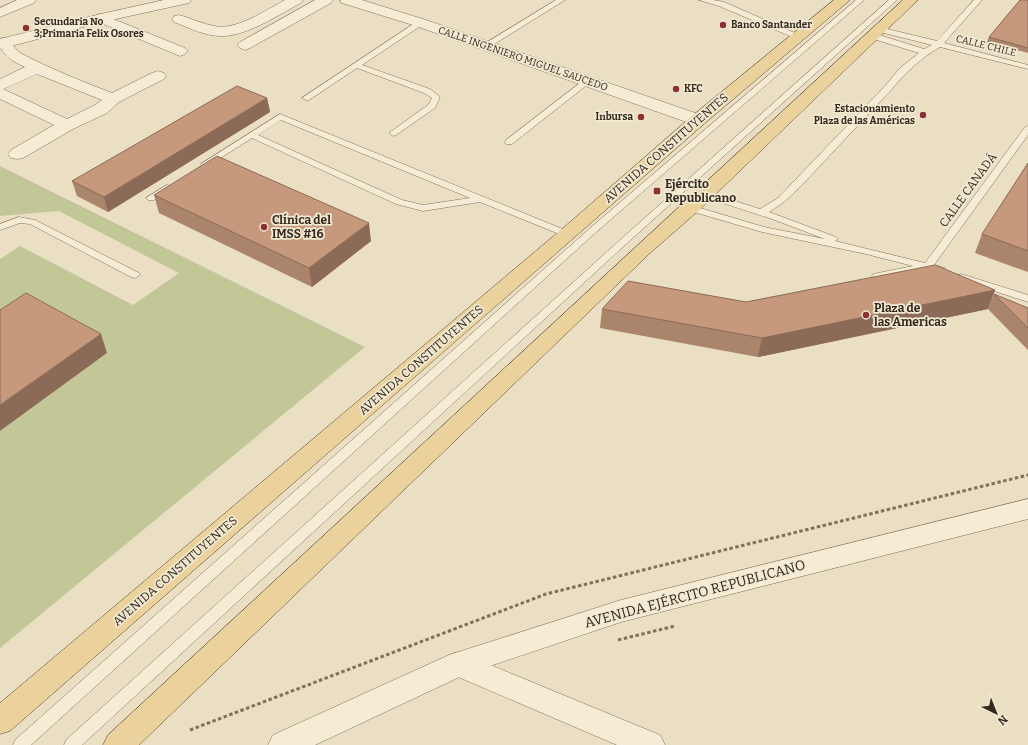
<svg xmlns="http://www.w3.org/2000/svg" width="1028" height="745" font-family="Bitter,serif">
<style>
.green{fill:#c3c798}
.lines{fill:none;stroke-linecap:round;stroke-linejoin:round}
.service-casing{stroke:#83705b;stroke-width:1}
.minor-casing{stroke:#83705b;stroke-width:1}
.tertiary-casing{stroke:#83705b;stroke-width:1}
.primary-casing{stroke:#513f2f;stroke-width:1}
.path{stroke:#83705b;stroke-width:3;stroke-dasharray:3.5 2.5;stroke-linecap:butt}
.service{fill:#f6ecd6;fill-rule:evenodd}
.minor{fill:#f6ecd6;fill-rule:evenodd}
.tertiary{fill:#f6ecd6;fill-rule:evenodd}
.primary{fill:#ebd29d;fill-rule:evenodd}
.wall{fill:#aa846b}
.shaded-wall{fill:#8b6b57}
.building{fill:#c6997c;stroke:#8b6b57}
.poi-dot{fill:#8d3032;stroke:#f2e9d2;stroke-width:1.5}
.labels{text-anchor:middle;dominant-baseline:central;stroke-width:3.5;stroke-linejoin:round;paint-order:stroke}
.far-poi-label{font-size:10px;font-weight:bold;fill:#34291e;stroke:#f2e9d2;text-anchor:start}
.far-street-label{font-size:10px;fill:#34291e;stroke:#f2e9d2}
.street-label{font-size:12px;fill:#34291e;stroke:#f2e9d2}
.poi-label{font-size:12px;font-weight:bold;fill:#34291e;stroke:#f2e9d2;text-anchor:start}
.near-street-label{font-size:14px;fill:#34291e;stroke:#f2e9d2}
</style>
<rect width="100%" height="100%" fill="#eadec3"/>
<!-- green -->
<polygon class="green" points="0,166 365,347 0,648 0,431 107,353 0,334 0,259 20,246 133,305 179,273 59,211 0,216"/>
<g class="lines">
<defs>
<g id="service">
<polygon points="556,0 565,0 488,48 482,48 481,46"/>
<polygon points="699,0 713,0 724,2 804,37 800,39 797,39 719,6"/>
<polygon points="856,0 864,0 594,234 31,745 13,745 15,740 588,230"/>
<polygon points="889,0 897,0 625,245 82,745 64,745 66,740 619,241"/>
<path d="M974,0h8l-38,43 84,22v4l-88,-22c-19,11 -34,25 -48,42l-92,98 -16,15 -15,10 67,25 2,2 -3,2 90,22 100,-136 3,-1v9l-94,130 11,3 1,2 -1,2 -4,1 -15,-4 -49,10 -4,-1 -1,-2 1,-2 40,-8 -47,-12 -104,-22 -75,-22 -2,-2 5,-3 74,22 61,12 -53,-20 -71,-23 -2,-2 5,-3 3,1 53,17 18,-11 108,-113 14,-17 19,-15 -49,-15v-4h6l48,15 8,-4 -56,-14v-4h3l58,14z"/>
<polygon points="418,21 421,21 425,23 362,65 430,89 440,97 435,108 396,135 393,136 389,133 428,105 432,98 424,93 357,68 309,100 306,100 302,98"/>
<polygon points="585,79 588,79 592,81 512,144 506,144 505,142 506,140"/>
<path d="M280,114l290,118 2,2 -5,3 -3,-1 -84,-34 -57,9 -27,-7 -144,-66 -44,28h-6l-1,-2zM281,120l189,78 -47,7 -21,-5 -144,-65z"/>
<polygon points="167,185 170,186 172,188 170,190 154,200 148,200 146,198"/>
<polygon points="19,217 35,220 139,273 140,275 135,278 131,277 30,224 20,223 0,230 0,224"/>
<polygon points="961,274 1028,295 1028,302 957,279 956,277"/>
</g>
<g id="minor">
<path d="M285,0h18l-2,3c-21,11 -52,32 -77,33 -17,1 -35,-8 -50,-14l-2,-3 2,-3 5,-1c12,3 23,9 35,11 22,5 52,-16 71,-26z"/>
<polygon points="315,0 333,0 331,3 250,48 245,50 240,48 237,45 240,42"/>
<polygon points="101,14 185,48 188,51 185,54 180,56 175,54 96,21 94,18 96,15"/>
<path d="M4,38c9,3 10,12 18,16 29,15 59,27 90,39l40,-20 6,-2 6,2 2,3 -2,3 -45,23 -12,11 -34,16 -50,29 -6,1 -6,-1 -3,-4 3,-4 43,-25 -54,-26v-20l25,-12c-13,-6 -25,-12 -25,-28zM37,74l65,26 -7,5 -28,14 -64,-30z"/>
<polygon points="459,652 660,735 665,745 617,745 449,673 445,664 449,655"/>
</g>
<g id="tertiary">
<polygon points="17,0 36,0 34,3 0,17 0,8"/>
<polygon points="164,0 191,0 189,3 102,22 0,49 0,39 101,14"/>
<polygon points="340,0 362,0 426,20 704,116 706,120 704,124 698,125 692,124 416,26 342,3"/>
<polygon points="1028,499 1028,519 621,622 466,674 315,745 268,745 273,735 449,655 621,600"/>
</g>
<g id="primary">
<polygon points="834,0 850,0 704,124 10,731 0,734 0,703 569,223 692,116"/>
<polygon points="903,0 918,0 697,212 649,254 139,745 103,745 108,735"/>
</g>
</defs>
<!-- service casing -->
<use href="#service" class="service-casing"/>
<!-- minor casing -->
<use href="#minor" class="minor-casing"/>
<!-- tertiary casing -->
<use href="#tertiary" class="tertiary-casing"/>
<!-- primary casing -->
<use href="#primary" class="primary-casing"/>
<!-- path -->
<g class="path">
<polyline points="618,640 675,626"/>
<polyline points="190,730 546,594 1028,475"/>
</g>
<!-- service -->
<use href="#service" class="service"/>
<!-- minor -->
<use href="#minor" class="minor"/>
<!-- tertiary -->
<use href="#tertiary" class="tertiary"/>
<!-- primary -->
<use href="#primary" class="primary"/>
</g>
<!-- wall -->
<g class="wall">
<polygon points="1028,0 1028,53 987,42 989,37"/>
<polygon points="267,98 270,112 108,212 77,196 72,181"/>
<polygon points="1028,163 1028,272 975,253 982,234"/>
<polygon points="154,195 371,241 312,287 159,213"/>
<polygon points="995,290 988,309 758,357 600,328 602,309"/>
<polygon points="994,294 1028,308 1028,350 988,309"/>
</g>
<!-- shaded-wall -->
<g class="shaded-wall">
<polygon points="267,98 270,112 108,212 104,197"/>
<polygon points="369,223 371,241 312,287 309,268"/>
<polygon points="995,290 988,309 758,357 762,338"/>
<polygon points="101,334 107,353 0,431 0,405"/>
</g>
<!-- building -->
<g class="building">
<polygon points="1020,0 1028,0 1028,48 989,37"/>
<polygon points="237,86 267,98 104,197 72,181"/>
<polygon points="217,156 369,223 309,268 154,195"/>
<polygon points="1028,163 1028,251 982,234"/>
<polygon points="935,265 995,290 762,338 602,309 628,281 746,302"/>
<polygon points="26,293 101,334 0,405 0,310"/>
<polygon points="994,294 1028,308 1028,328"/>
</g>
<!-- markers -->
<g class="poi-dot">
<circle cx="723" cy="25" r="4"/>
<circle cx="26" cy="28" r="4"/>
<circle cx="676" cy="89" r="4"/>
<circle cx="923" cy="115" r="4"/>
<circle cx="641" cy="117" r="4"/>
<rect x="653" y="187" width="8" height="8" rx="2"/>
<circle cx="264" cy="227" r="4"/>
<circle cx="866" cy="315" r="4"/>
</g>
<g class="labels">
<!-- far-poi labels -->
<g class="far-poi-label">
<text x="34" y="22">Secundaria No<tspan x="34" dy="12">3;Primaria Felix Osores</tspan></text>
<text x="731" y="25">Banco Santander</text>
<text x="684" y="89">KFC</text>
<text x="915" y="109" text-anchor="end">Estacionamiento<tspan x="915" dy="12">Plaza de las Américas</tspan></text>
<text x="633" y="117" text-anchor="end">Inbursa</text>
</g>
<!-- far-street labels -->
<g class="far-street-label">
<text transform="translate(986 46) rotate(14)">CALLE CHILE</text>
<text transform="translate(523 59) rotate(19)">CALLE INGENIERO MIGUEL SAUCEDO</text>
</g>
<!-- street labels -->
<g class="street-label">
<text transform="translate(666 148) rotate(-41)">AVENIDA CONSTITUYENTES</text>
<text transform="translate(968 190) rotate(-54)">CALLE CANADÁ</text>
<text transform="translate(421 360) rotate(-41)">AVENIDA CONSTITUYENTES</text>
<text transform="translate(175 571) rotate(-41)">AVENIDA CONSTITUYENTES</text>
</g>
<!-- poi labels -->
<g class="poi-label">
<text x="665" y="184">Ejército<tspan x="665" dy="14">Republicano</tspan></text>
<text x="272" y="220">Clínica del<tspan x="272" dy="14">IMSS #16</tspan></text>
<text x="874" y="308">Plaza de<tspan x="874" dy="14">las Americas</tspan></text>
</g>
<!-- near-street labels -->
<g class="near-street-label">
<text transform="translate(695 594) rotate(-15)">AVENIDA EJÉRCITO REPUBLICANO</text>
</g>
</g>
<!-- north arrow -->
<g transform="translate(996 713) rotate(137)" stroke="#f2e9d2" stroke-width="3" paint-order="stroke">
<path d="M0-3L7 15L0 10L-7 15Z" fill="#34291e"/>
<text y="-6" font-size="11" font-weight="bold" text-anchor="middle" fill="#34291e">N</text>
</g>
</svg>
